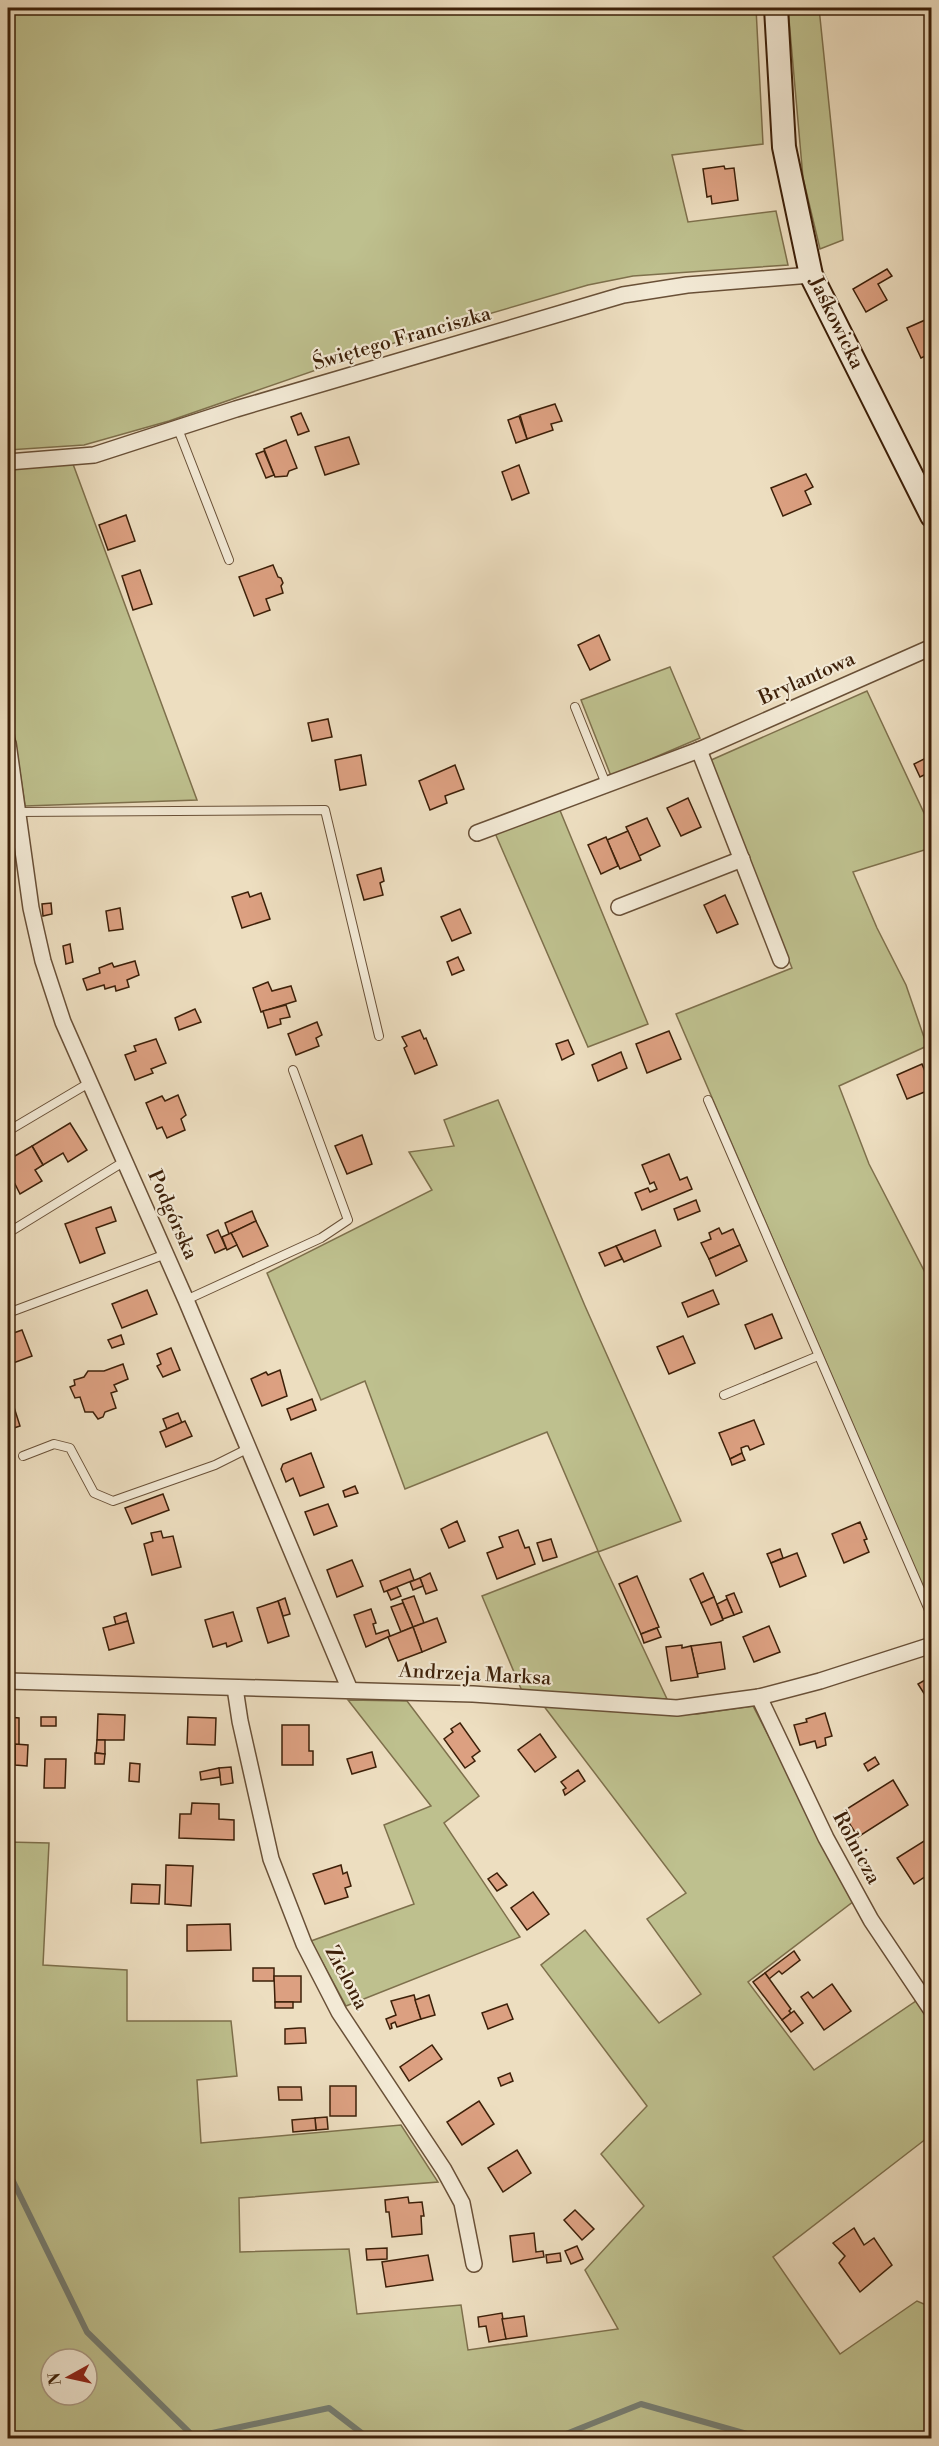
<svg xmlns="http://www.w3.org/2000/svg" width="939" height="2446" font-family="'Libre Bodoni',serif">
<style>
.green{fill:#bec08e;stroke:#7e704c;stroke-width:1.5;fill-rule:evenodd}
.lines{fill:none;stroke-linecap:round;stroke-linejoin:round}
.stream{stroke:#757d72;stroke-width:6}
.building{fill:#dca081;stroke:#3d2009;stroke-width:1.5}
.lane-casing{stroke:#695037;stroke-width:10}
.street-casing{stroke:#695037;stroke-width:18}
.secondary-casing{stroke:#3d2009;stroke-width:26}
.lane{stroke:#f3ead6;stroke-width:8}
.street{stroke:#f3ead6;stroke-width:15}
.secondary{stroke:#f3ead6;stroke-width:22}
.labels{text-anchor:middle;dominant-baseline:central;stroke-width:4.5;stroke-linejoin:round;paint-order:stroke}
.street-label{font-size:20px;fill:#3d2009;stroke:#f3ead6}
</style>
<rect width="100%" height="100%" fill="#eddec0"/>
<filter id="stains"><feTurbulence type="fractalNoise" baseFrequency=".00333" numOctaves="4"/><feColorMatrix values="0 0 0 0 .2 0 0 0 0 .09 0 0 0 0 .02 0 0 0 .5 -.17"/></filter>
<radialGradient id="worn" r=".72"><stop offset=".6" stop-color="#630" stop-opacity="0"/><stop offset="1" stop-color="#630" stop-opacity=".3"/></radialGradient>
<!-- green -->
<g class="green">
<polygon points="8,8 616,8 618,14 703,8 756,8 763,144 672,155 688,222 776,211 788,265 633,276 588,285 423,333 169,421 84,445 8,450"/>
<polygon points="788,8 819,8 843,240 820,249 803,178"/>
<polygon points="73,464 197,800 25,806 8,691 8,469"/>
<polygon points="670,667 700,738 611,776 581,700"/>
<polygon points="867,691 931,828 931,848 853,872 877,928 906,985 927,1046 839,1086 869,1164 931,1284 931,1606 676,1014 792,968 709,761"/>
<polygon points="559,808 648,1024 588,1047 495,833"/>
<polygon points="498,1100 585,1306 681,1521 598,1552 667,1699 522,1691 482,1596 598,1551 547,1432 405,1489 365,1381 321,1400 267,1273 432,1190 409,1152 454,1146 444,1120"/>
<polygon points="348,1700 407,1701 479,1796 444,1823 520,1937 346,2006 311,1941 414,1904 384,1825 431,1806"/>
<path d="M543,1705l154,9 56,-8 101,195 -106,81 66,88 102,-69 16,22 -1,112 -158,122 67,97 77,-53 14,6v131h-923v-596l41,1 -6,122 84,5v51h104l6,55 -40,4 4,63 200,-18 37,57 -199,16 1,54 109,-3 8,65 104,-9 7,45 150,-21 -33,-59 59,-64 -43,-52 46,-48 -106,-141 44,-35 74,93 42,-29 -54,-75 39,-26zM51,2359h36v36h-36z"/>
</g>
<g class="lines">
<!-- stream -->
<g class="stream">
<polyline points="8,2171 87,2332 194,2437"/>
<polyline points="189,2438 329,2408 368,2438"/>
<polyline points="556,2438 641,2404 761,2438"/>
</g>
</g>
<!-- building -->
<g class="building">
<polygon points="724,166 725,169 734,168 738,200 712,204 711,196 707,197 703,169"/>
<polygon points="887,269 892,276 878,284 887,300 866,312 853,289"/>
<polygon points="932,317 932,353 921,358 907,328"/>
<polygon points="555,404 562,421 551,424 553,430 527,439 520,415"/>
<polygon points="301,413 309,431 298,435 291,417"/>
<polygon points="519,416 527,439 516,443 508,420"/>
<polygon points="349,437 359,464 325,475 315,447"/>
<polygon points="286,440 297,468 289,471 287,476 275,477 264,449"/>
<polygon points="264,451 274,475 266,478 256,454"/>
<polygon points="519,465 529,493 512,500 502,472"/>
<polygon points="806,474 813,487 805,491 811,504 783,516 771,488"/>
<polygon points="126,515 135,541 108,550 99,525"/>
<polygon points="273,565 278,577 281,578 283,583 281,586 283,593 266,599 270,610 254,616 239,577"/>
<polygon points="140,570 152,604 133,610 122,576"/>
<polygon points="599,635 610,660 590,670 578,645"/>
<polygon points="328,719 332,737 312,741 308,723"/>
<polygon points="361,755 366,785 340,790 335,760"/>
<polygon points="932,755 932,771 920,777 914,764"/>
<polygon points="455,765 464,789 445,796 447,803 430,810 419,781"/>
<polygon points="688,798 701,827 681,836 667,808"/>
<polygon points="647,818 660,846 639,856 626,827"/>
<polygon points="628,831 641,860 620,869 607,840"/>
<polygon points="606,837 618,866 601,874 588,845"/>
<polygon points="381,868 384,881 380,883 383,895 364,900 357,875"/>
<polygon points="248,892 250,897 261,893 270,919 242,928 232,897"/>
<polygon points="725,895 738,924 717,933 704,905"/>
<polygon points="51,903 52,914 43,916 42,904"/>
<polygon points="120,908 123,929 109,931 106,911"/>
<polygon points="460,909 471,933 452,941 441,917"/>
<polygon points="70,944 73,962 66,964 63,946"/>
<polygon points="458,957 464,970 452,975 447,962"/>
<polygon points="135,961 139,975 127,980 129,987 116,991 115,986 105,989 104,985 87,990 83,979 100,973 99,968 112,963 114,967"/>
<polygon points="268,982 272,991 291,986 296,1001 261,1012 253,988"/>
<polygon points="286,1005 290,1017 280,1019 281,1024 268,1028 263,1011"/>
<polygon points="195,1009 201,1022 179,1030 175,1018"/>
<polygon points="317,1022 322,1035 316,1038 319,1046 296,1055 288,1034"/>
<polygon points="420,1030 424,1039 426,1038 437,1065 415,1074 404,1048 407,1046 402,1037"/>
<polygon points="669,1031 681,1059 647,1073 636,1044"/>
<polygon points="156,1039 166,1063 151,1069 153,1073 135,1080 125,1055 136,1051 134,1046"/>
<polygon points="568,1040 574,1054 562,1060 556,1044"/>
<polygon points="621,1052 627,1068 598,1081 592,1065"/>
<polygon points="922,1064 932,1089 907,1099 897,1075"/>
<polygon points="178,1095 186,1115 181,1119 185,1130 167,1138 162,1127 157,1129 146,1103 162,1096 165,1101"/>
<polygon points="70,1123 87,1150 68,1162 63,1153 43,1165 32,1146"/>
<polygon points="362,1135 372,1164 347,1174 335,1146"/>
<polygon points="32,1146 43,1165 35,1170 42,1181 20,1194 15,1184 8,1188 8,1160"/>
<polygon points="669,1154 680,1180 687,1177 692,1189 642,1210 635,1193 648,1188 650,1192 657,1189 654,1182 650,1184 642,1165"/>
<polygon points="696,1200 700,1211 678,1220 674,1209"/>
<polygon points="111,1207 116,1221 96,1228 105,1253 80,1263 65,1224"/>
<polygon points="252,1211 256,1221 229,1234 225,1223"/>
<polygon points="256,1221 268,1246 243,1257 231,1233"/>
<polygon points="719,1228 722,1234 733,1229 740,1245 709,1259 701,1243 711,1239 709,1233"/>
<polygon points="218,1230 226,1248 215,1253 207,1235"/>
<polygon points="655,1230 661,1246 624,1262 616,1246"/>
<polygon points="231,1233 237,1245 227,1250 222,1237"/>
<polygon points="740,1245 747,1261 716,1276 709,1259"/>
<polygon points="616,1246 622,1259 605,1266 599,1253"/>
<polygon points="147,1290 157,1314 122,1328 112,1304"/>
<polygon points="713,1290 719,1304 688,1317 682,1303"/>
<polygon points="772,1314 782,1338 755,1349 745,1325"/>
<polygon points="22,1330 32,1356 8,1365 8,1335"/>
<polygon points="121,1335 124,1344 112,1348 108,1340"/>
<polygon points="683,1336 695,1363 669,1374 657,1347"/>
<polygon points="171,1348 180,1370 163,1377 157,1366 161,1364 157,1354"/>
<polygon points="123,1364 128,1379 114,1385 117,1391 111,1393 116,1408 105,1412 103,1417 98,1419 93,1412 85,1412 80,1397 75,1398 70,1387 75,1385 74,1380 84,1377 88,1371 104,1371"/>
<polygon points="280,1370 287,1396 262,1406 251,1379 266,1372 268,1375"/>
<polygon points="312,1399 316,1410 291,1420 287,1409"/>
<polygon points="13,1404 20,1426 8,1430 8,1405"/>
<polygon points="178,1413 182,1423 167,1429 163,1419"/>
<polygon points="754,1420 764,1444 750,1450 748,1446 746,1446 741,1448 742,1453 730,1459 719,1433"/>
<polygon points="185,1421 192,1436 166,1447 160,1432"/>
<polygon points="311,1453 324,1487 300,1496 293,1478 286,1482 281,1469 283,1464"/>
<polygon points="742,1453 745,1460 732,1465 730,1459"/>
<polygon points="355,1486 358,1493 345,1497 343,1491"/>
<polygon points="163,1494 169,1510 132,1524 125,1508"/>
<polygon points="328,1504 337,1526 314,1535 305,1512"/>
<polygon points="457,1521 465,1541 449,1548 441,1529"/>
<polygon points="860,1522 867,1539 864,1540 869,1552 844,1563 832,1534"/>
<polygon points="518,1530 525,1548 529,1547 535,1564 497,1579 487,1553 503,1547 499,1537"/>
<polygon points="161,1531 163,1538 173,1536 181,1567 152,1575 144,1544 153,1541 151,1533"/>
<polygon points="551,1539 557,1557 543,1561 537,1543"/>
<polygon points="780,1549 783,1558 771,1563 767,1554"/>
<polygon points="797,1553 806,1576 780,1587 771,1563"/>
<polygon points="352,1560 363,1586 337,1597 327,1570"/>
<polygon points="410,1569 414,1580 384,1592 380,1581"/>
<polygon points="430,1573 437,1590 426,1594 420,1578"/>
<polygon points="703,1573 714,1597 701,1603 690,1579"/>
<polygon points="637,1576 659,1627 641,1634 619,1584"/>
<polygon points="420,1578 423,1586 413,1590 410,1582"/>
<polygon points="397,1587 401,1596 391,1600 387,1591"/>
<polygon points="734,1593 742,1612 734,1615 726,1596"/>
<polygon points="414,1596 424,1623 413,1627 402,1600"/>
<polygon points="714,1597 723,1620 711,1625 701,1603"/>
<polygon points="285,1598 290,1614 283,1616 278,1601"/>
<polygon points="727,1599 734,1615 723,1619 717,1604"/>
<polygon points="278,1601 289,1636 268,1643 257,1608"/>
<polygon points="403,1603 413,1627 401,1632 391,1607"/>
<polygon points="371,1609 376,1623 373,1624 376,1634 388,1630 390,1636 366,1647 354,1615"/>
<polygon points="233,1612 242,1641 227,1647 226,1643 213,1647 205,1620"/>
<polygon points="126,1613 128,1621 116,1625 114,1617"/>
<polygon points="437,1618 446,1642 422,1652 413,1627"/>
<polygon points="128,1621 134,1643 109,1650 103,1628"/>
<polygon points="769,1626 780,1652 754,1662 743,1637"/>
<polygon points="413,1627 422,1652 398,1661 388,1637"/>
<polygon points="657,1628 661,1637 644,1643 641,1634"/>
<polygon points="721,1642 725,1669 697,1674 691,1646"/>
<polygon points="682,1645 682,1648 691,1646 698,1677 671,1681 666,1647"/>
<polygon points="932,1676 932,1706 918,1684"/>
<polygon points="825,1713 832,1736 825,1738 826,1745 817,1748 815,1741 800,1745 794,1725 807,1722 806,1719"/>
<polygon points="98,1714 125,1715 124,1740 97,1740"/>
<polygon points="8,1717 19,1718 19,1745 8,1744"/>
<rect x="41" y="1717" width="15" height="9"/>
<polygon points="188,1717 216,1718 215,1745 187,1744"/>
<polygon points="460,1723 480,1751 472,1757 475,1761 465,1768 444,1739 453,1732 451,1729"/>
<polygon points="282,1725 309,1725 309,1751 313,1751 313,1765 282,1765"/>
<polygon points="540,1734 556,1757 535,1772 518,1750"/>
<polygon points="97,1740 105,1740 105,1754 96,1753"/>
<polygon points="15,1744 28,1745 27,1766 15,1765"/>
<polygon points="372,1752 376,1767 352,1774 347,1759"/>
<polygon points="95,1753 105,1754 104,1764 95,1764"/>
<polygon points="875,1757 879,1764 868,1771 864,1764"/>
<polygon points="45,1759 66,1759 65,1788 44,1788"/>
<polygon points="130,1763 140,1764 139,1782 129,1781"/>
<polygon points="231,1767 233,1783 221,1785 219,1768"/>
<polygon points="219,1768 220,1777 201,1780 200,1772"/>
<polygon points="578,1770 585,1781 565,1795 563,1790 566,1788 561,1782"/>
<polygon points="893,1780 908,1805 858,1837 842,1812"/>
<polygon points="192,1803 219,1804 219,1819 234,1820 234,1840 179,1838 180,1814 191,1814"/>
<polygon points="932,1836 932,1872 914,1884 897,1858"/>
<polygon points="166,1865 193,1866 191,1906 165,1904"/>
<polygon points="341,1865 343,1874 347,1872 351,1886 345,1888 348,1897 325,1904 313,1874"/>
<polygon points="497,1873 507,1885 497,1891 488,1879"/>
<polygon points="132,1884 160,1885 159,1904 131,1903"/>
<polygon points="533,1892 549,1914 527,1930 511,1908"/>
<polygon points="230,1924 231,1950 187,1951 187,1925"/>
<polygon points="794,1951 800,1960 782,1974 779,1971 769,1979 765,1973"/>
<rect x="253" y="1968" width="21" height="13"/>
<polygon points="765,1973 791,2009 789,2011 791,2013 782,2020 753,1982"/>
<polygon points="274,1976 301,1976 301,2002 275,2002"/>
<polygon points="832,1984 851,2011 824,2030 801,1997 808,1992 813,1998"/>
<polygon points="414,1995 421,2019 397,2027 395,2022 391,2024 392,2028 390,2029 386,2019 396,2015 391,2001"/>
<polygon points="429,1995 435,2015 421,2019 415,2000"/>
<rect x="275" y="2002" width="18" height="6"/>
<polygon points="507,2004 513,2019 488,2029 482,2013"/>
<polygon points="794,2011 803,2023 791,2032 782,2020"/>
<polygon points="299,2028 305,2028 306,2043 285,2044 285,2029"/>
<polygon points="432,2045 442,2059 409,2081 400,2067"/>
<polygon points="510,2073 513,2081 501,2086 498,2078"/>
<rect x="330" y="2086" width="26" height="30"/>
<polygon points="278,2087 301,2087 302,2100 279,2100"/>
<polygon points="479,2101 494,2124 462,2145 447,2122"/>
<polygon points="327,2117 328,2129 316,2130 315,2118"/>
<polygon points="315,2118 316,2130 293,2132 292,2120"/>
<polygon points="517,2150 531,2173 503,2192 488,2168"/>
<polygon points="408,2197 409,2203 422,2202 424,2216 421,2216 422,2234 392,2237 389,2212 386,2212 385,2200"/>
<polygon points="575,2210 594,2229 582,2240 564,2220"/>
<polygon points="854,2228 864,2245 874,2238 892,2265 860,2292 839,2263 845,2256 833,2243"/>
<polygon points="534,2233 536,2252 543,2251 544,2257 513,2262 510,2236"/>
<polygon points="577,2246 583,2259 571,2264 565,2251"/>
<polygon points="387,2248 387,2259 367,2260 366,2249"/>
<polygon points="560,2253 561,2261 547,2263 546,2255"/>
<polygon points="428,2255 433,2280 386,2287 382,2262"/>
<polygon points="502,2313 506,2339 489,2342 486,2326 479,2327 478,2317"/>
<polygon points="524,2316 527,2336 506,2339 502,2319"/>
</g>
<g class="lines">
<defs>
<g id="lane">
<polyline points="178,429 229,560"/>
<polyline points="575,707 606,784"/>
<polyline points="17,812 325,810 379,1036"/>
<polyline points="708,1100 932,1617"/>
<polyline points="8,1131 89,1083"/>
<polyline points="8,1233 125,1161"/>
<polyline points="186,1300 321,1238 348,1220 293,1070"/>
<polyline points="8,1313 166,1254"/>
<polyline points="724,1395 818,1356"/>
<polyline points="23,1456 54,1444 70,1448 94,1493 113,1501 215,1465 249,1448"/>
</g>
<g id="street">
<polyline points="8,462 94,455 236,409 623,295 687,285 811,275"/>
<polyline points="8,743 31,908 43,961 63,1022 186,1300 350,1690"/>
<polyline points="699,750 781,960"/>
<polyline points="477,833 699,750 932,647"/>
<polyline points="619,907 742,859"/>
<polyline points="8,1681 473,1694 677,1708 759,1697 820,1681 932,1645"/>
<polyline points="235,1688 240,1721 271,1859 304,1944 339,2012 444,2170 462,2203 474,2264"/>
<polyline points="759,1697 826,1838 871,1920 932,2011"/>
</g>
<polyline id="secondary" points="776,8 784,147 811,275 932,516"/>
</defs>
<!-- lane casing -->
<use href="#lane" class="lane-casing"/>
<!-- street casing -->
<use href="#street" class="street-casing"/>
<!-- secondary casing -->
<use href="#secondary" class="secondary-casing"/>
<!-- lane -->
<use href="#lane" class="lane"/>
<!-- street -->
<use href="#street" class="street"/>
<!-- secondary -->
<use href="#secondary" class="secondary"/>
</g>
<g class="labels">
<!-- street labels -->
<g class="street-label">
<text transform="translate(836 323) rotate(64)">Jaśkowicka</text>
<text transform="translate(402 339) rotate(-16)">Świętego Franciszka</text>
<text transform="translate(807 679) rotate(-24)">Brylantowa</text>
<text transform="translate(172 1215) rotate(66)">Podgórska</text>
<text transform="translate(475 1675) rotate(3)">Andrzeja Marksa</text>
<text transform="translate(856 1848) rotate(62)">Rolnicza</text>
<text transform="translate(346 1978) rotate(62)">Zielona</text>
</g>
</g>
<!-- margin -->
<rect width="939" height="2446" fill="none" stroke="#eddec0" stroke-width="30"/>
<rect x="9" y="9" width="921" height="2428" fill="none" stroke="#3d2009" stroke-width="3"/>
<rect x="15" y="15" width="909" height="2416" fill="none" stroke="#3d2009" stroke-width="1.5"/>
<!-- north arrow -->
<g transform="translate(69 2377) rotate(262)"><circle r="28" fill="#f3ead6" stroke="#aa9984" stroke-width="1.5"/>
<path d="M0-4.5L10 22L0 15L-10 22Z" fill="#8f2418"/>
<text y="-9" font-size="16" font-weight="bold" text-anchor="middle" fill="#3d2009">N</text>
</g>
<rect width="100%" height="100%" filter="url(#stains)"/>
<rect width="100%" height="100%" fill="url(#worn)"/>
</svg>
